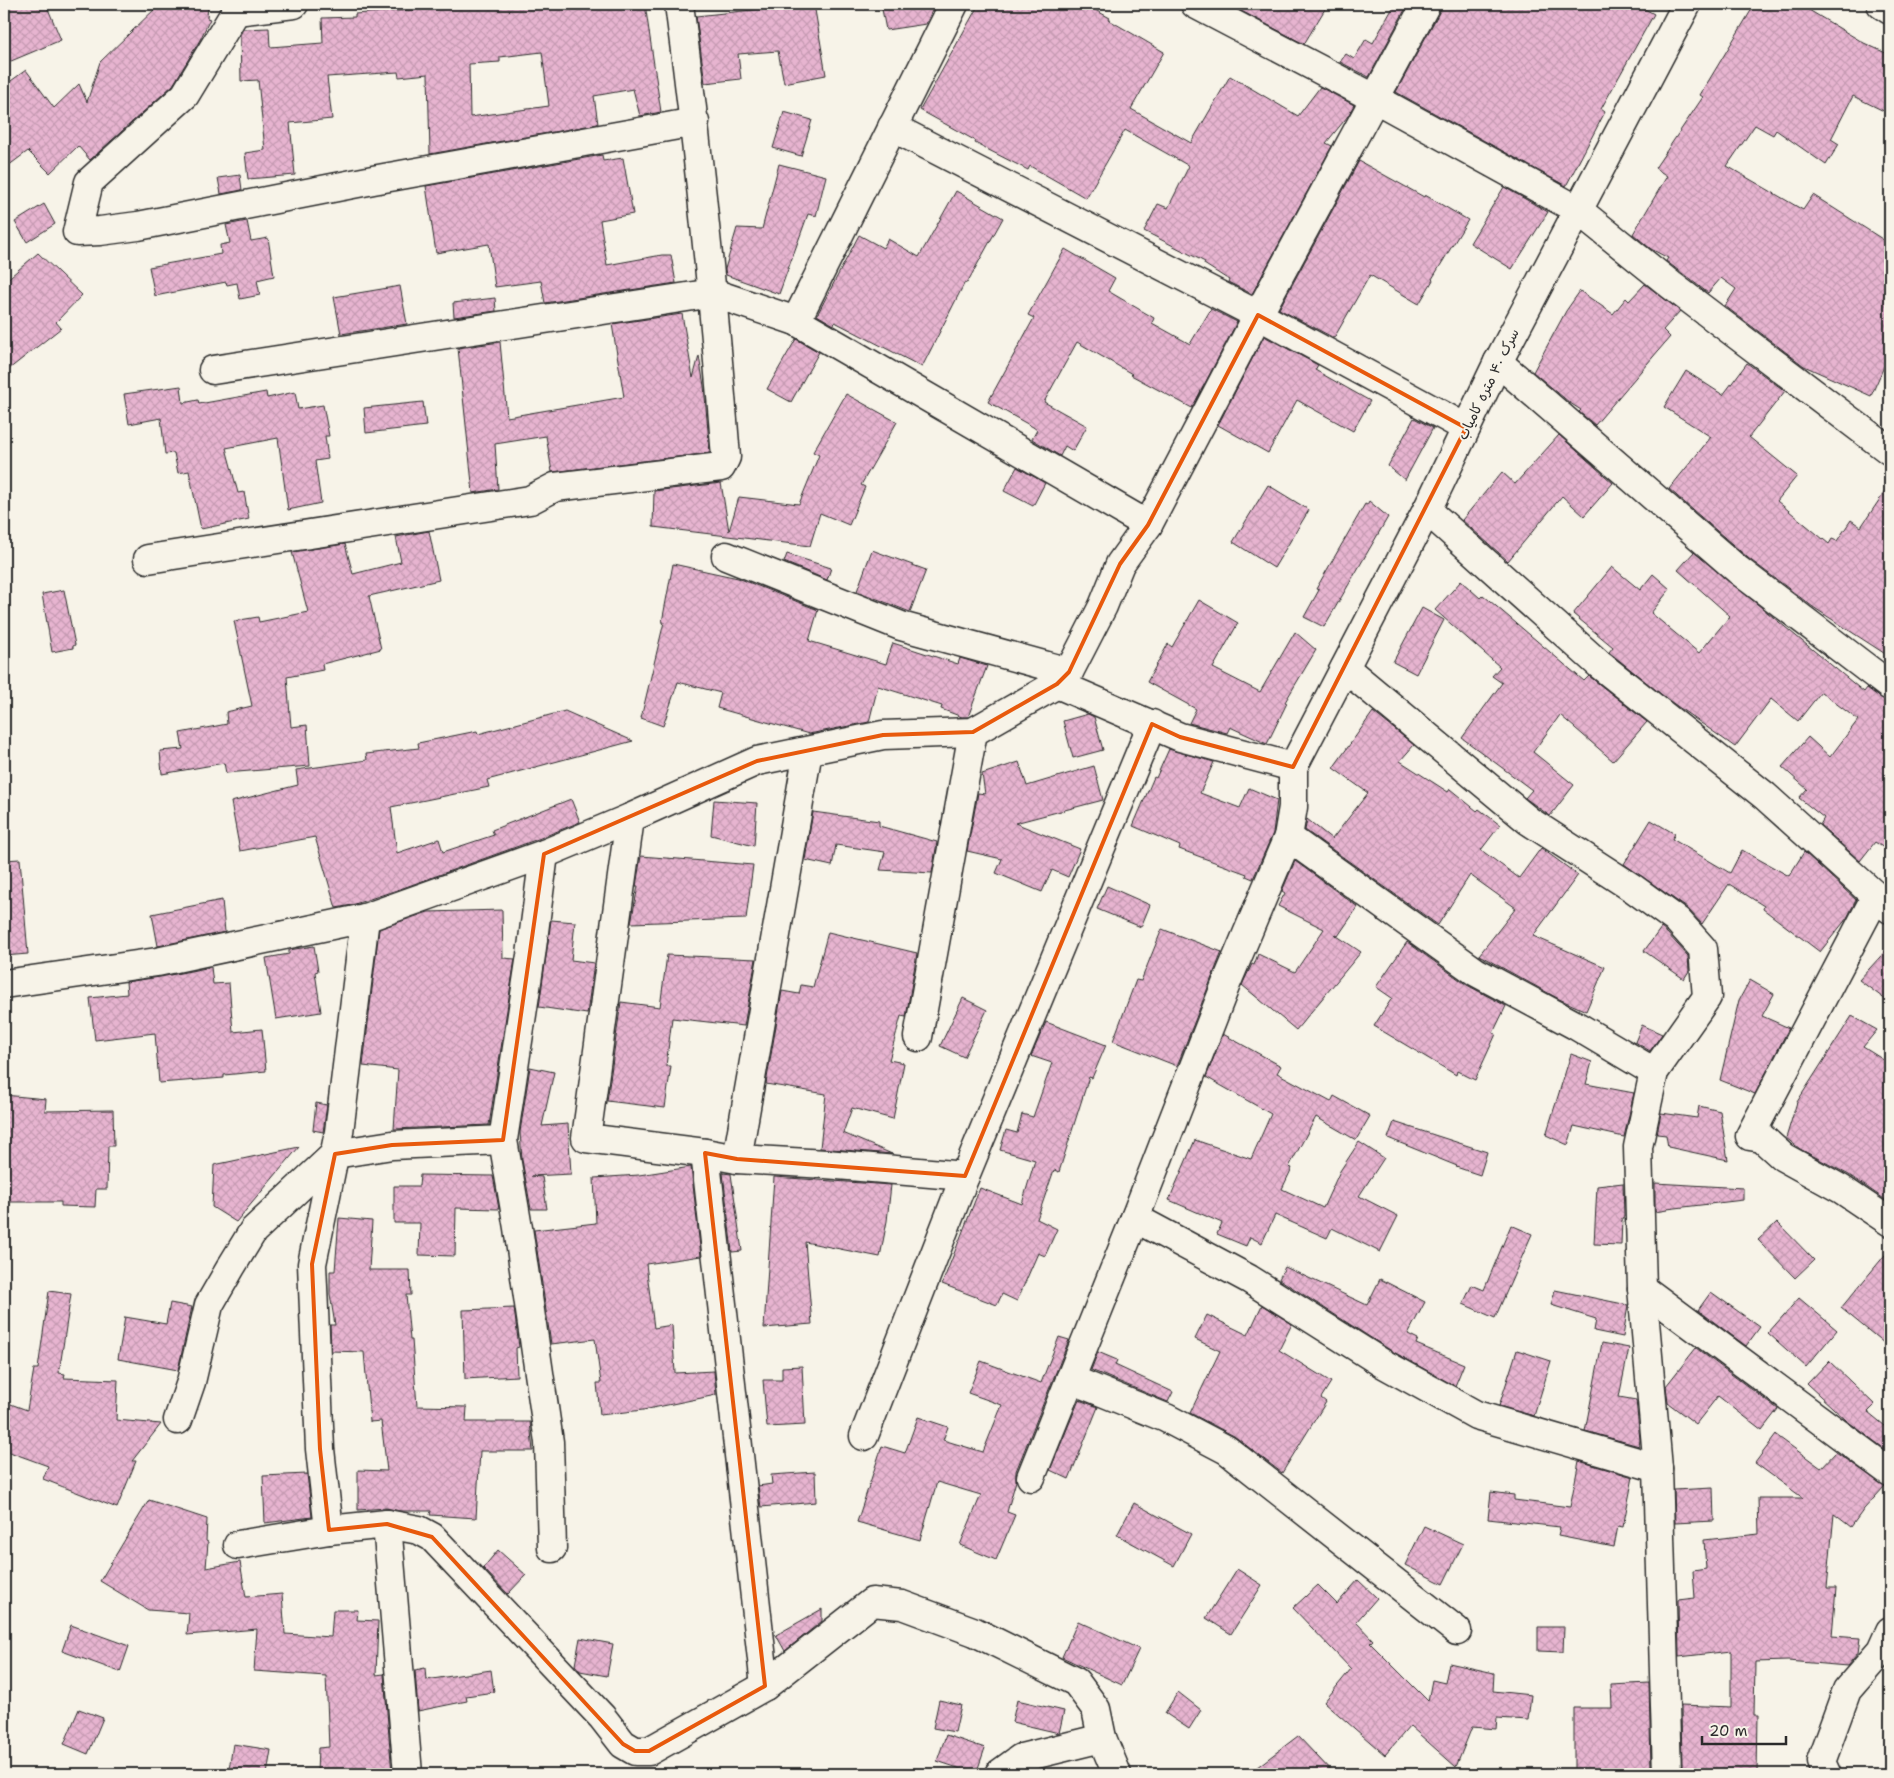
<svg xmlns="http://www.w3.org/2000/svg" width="1894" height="1778" font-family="'Shantell Sans','Playpen Sans Arabic',sans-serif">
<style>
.building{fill:url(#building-cross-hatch);stroke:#2b2b2b;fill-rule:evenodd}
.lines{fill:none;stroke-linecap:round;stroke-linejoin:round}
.minor-casing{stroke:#2b2b2b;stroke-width:31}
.minor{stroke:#f7f3e8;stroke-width:28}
.marked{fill:none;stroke:#e8590c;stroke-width:4;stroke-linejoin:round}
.labels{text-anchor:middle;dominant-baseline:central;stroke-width:4;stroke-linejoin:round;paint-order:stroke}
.street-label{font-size:14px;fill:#2b2b2b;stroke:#f7f3e8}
</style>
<defs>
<pattern id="building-cross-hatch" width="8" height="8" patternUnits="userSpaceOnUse" patternTransform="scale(1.25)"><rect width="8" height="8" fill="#e7b4d0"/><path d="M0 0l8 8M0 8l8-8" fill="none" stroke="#c69bb3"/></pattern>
</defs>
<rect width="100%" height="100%" fill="#f7f3e8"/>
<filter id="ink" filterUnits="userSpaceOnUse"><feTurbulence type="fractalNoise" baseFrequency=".02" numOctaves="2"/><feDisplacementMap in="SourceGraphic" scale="10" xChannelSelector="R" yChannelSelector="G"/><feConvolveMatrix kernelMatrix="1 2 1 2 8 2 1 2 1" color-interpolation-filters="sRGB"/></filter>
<g filter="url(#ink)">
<!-- building -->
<g class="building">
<polygon points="4,4 46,4 61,40 4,64"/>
<polygon points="160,4 208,4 207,18 210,19 200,40 173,85 90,160 78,146 50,173 28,151 4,169 4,86 26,70 54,108 79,84 87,102 100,62"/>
<path d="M488,4h157l16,108 -21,4 -7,-27 -39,7 4,28 -168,30 -2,-80 -29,3 -1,-5 -71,5 5,42 -42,4 5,52 -47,4 -3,-26 20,-3 -7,-70 -17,1 -1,-46 3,-6 26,-1 1,19 53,-4 -1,-25 33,-1v-3zM542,52l7,54 -79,11 -1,-53 31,-2v-5z"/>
<polygon points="771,4 814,4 826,75 784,83 778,51 738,54 741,79 705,83 696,16 771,8"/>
<polygon points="881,4 935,4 926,24 886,30"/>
<polygon points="979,4 1084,4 1110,18 1109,20 1164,52 1131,109 1191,143 1230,76 1298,116 1320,87 1354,105 1348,116 1326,143 1332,146 1252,294 1228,282 1229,280 1204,264 1205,262 1144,231 1158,204 1168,208 1189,166 1125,130 1086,198 1030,166 1028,170 975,143 976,141 920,110"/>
<polygon points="1228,4 1328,4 1304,44"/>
<polygon points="1395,4 1408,4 1369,77 1340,62 1346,54 1354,59 1366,39 1373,43"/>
<polygon points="1442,4 1636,4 1654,14 1601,109 1605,112 1566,186 1396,92 1440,11"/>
<polygon points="1755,4 1799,4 1864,43 1890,55 1890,114 1853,96 1831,139 1839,144 1826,165 1776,130 1773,135 1755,125 1727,166 1803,210 1813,195 1890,244 1890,353 1871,396 1804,366 1725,306 1736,289 1721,278 1708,293 1666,261 1668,258 1651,249 1633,234 1667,176 1655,168 1703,97 1700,95"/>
<polygon points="784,112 812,120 801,156 773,148"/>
<polygon points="602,155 603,161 623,158 633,214 600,220 607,265 662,255 671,255 676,283 545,303 541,281 495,287 489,244 436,253 426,186"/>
<polygon points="1359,161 1424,197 1425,195 1468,220 1432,279 1433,280 1419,304 1370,275 1334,338 1279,309"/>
<polygon points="779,164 826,176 816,216 808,214 779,294 726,275 725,269 737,228 762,229"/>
<polygon points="240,175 242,190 221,194 218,178"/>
<polygon points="1504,187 1548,212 1512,269 1470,243"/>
<polygon points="956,191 1003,218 967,283 965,282 922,367 835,322 834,325 817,315 859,235 883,248 888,239 919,257"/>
<polygon points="44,204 55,224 27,242 15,222"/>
<polygon points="247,221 251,241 268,238 274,276 257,280 260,295 240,299 237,283 227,285 226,282 155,296 149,267 221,254 220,245 230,243 226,225"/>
<polygon points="1065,249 1115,278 1108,291 1154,318 1152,323 1190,344 1211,309 1237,322 1192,408 1131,375 1132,374 1077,342 1044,402 1087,426 1073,451 1065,446 1060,456 1032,439 1037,430 1033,427 988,402 1034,318 1028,315"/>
<polygon points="38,253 82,295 56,322 61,328 4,373 4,282"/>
<polygon points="1645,284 1680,311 1663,330 1670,337 1595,425 1579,412 1581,410 1570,403 1533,372 1566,311 1580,291 1613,314 1626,298 1629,301"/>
<polygon points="400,286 407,324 341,334 334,297"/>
<polygon points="495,298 496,311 454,317 453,303"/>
<polygon points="682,314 693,378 699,356 704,386 710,453 552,472 546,436 495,444 498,489 473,493 458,348 500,342 507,417 624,397 612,324"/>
<polygon points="1264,336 1318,365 1315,370 1370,401 1353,431 1297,400 1268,453 1218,425"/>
<polygon points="796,339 819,352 791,402 767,389"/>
<polygon points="1747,363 1785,391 1749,437 1797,476 1777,501 1829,544 1832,539 1837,541 1851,520 1861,527 1890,484 1890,657 1813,607 1748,558 1669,489 1711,437 1664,407 1686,371 1723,395"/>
<polygon points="181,386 183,403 198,400 199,404 266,392 267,398 295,392 298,409 323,405 329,436 325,436 328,459 315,461 321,503 288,510 278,438 226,448 238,493 244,492 249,519 201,529 189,471 178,473 174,453 165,454 161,418 129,424 124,394"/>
<polygon points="846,394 897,422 861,485 865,487 849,525 820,513 810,546 653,527 654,491 721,483 729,531 739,497 799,504 819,455 813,452"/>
<polygon points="423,402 426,426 366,433 364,408"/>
<polygon points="1414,418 1433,428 1405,480 1388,466"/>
<polygon points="1559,435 1613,483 1584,516 1562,496 1508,561 1462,520 1502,472 1515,484"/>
<polygon points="1017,467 1045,483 1033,506 1004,491"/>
<polygon points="1268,485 1309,510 1274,568 1233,542"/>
<polygon points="1369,501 1388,517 1324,627 1304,617 1319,590 1316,589 1365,504 1367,505"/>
<polygon points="429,531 439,580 369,596 381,649 322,664 323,670 287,677 291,727 307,725 310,766 226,773 224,763 162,774 160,751 183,749 180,733 227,724 226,712 252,706 234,621 258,617 259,622 308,612 292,552 345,544 353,574 401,562 396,537"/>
<polygon points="872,550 926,570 910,612 857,591"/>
<polygon points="1694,552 1864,692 1867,688 1881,698 1890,701 1890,852 1875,842 1860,861 1820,825 1824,818 1799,798 1807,789 1782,767 1808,737 1830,757 1858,720 1821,692 1798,721 1771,699 1735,747 1667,699 1610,653 1609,652 1613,647 1573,614 1612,567 1640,590 1653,574 1670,589 1651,613 1699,653 1730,616 1678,570"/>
<polygon points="787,554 831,568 827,580 784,562"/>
<polygon points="673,564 738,578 818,610 809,641 886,664 893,643 958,664 960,658 987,666 968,717 962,717 941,709 942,706 878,686 869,722 809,734 717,708 721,693 678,682 663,726 641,718 664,622 662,622"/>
<polygon points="1461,581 1480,598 1483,595 1584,681 1589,676 1647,722 1613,761 1560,715 1533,752 1574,785 1550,816 1525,798 1532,790 1462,738 1502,683 1492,676 1500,667 1435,610"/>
<polygon points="64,590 75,645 73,646 73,648 52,652 42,594"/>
<polygon points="1199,600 1238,623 1213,668 1260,692 1295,632 1316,650 1285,702 1287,703 1267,744 1230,727 1227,733 1189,723 1196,709 1147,682 1168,644 1172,647"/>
<polygon points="1422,608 1444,620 1416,674 1393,662"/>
<polygon points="565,711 633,741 487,780 489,787 391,807 397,853 439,839 443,852 494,835 492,830 571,799 580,822 538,839 403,888 352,905 336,908 315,837 240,851 231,802 298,785 296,770 367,760 366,754 419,748 418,743 477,731 478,734"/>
<polygon points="1373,712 1414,745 1400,761 1448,792 1450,789 1477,811 1479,809 1500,825 1481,850 1519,878 1541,848 1578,875 1533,936 1605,967 1586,1011 1559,999 1479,955 1516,908 1470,875 1438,925 1305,830 1307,819 1332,839 1368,793 1333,768"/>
<polygon points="1088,714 1094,717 1103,750 1073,758 1063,721"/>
<polygon points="1169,749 1214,762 1200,793 1240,808 1249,788 1277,800 1273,833 1253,879 1246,876 1247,874 1179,849 1180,846 1133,826 1154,777 1156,778"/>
<polygon points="1019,762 1027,786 1094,766 1103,800 1015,823 1080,849 1068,877 1052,870 1042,892 996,873 1002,859 967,851 978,793 985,794 982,774"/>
<polygon points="714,800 757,803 754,846 711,835"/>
<polygon points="813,812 879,821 879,826 937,842 932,873 880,870 885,852 836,845 832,866 805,860"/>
<polygon points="1651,820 1675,834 1672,839 1730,873 1742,850 1789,876 1804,852 1856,900 1847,918 1820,952 1763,909 1764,906 1729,884 1702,924 1687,908 1624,864"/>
<polygon points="641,856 753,865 746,919 631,923 638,886 636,886"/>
<polygon points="20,859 28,954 4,956 4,860"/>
<polygon points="1295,861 1358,907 1338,936 1334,934 1361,952 1296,1030 1242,985 1252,964 1254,965 1258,954 1295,972 1324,929 1278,906 1285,893 1282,891"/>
<polygon points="1107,886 1150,905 1141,927 1097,909"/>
<polygon points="222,900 225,932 158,946 152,914"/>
<polygon points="502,910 503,958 515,959 489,1125 394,1129 398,1070 363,1066 379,929 428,912"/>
<polygon points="551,920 575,922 571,960 594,963 587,1014 539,1007"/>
<polygon points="1661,928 1667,933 1688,956 1689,971 1684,979 1644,951"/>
<polygon points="1162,929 1222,952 1177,1066 1113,1041 1136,980 1141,981"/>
<polygon points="828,932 917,953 906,1017 901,1016 889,1060 904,1063 893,1119 852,1108 843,1133 892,1154 820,1148 826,1094 766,1084 782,991 799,994 801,985 813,987"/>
<polygon points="1407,942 1467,985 1506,1006 1493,1033 1496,1034 1475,1080 1457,1071 1456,1075 1374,1026 1392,998 1376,987"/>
<polygon points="314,946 318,971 315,972 321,1012 276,1019 266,958 289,954 289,950"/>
<polygon points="1890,946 1890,1003 1859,980"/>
<polygon points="667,955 756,959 744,1026 672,1018 666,1066 671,1066 665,1108 607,1101 621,1002 660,1007"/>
<polygon points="211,967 213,984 229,983 233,1032 262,1029 266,1071 224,1075 224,1078 159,1083 155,1033 95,1040 90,998 127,994 126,982 160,977"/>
<polygon points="1750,980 1774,994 1762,1016 1789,1028 1755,1094 1720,1080 1739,1000"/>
<polygon points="963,998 987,1010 964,1057 940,1046"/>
<polygon points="1852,1016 1877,1030 1863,1047 1890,1064 1890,1203 1849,1175 1800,1149 1786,1138 1797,1102"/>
<polygon points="1046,1022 1106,1045 1092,1078 1089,1077 1059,1172 1054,1170 1037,1219 1057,1229 1045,1256 1038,1253 1017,1301 1002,1294 997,1305 942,1284 980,1188 1022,1204 1035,1160 1000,1150 1006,1130 1017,1133 1022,1114 1033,1117 1052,1063 1031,1056"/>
<polygon points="1642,1025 1662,1034 1650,1051 1635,1042"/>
<polygon points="1223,1034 1281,1066 1277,1073 1331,1102 1334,1096 1370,1116 1356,1140 1316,1117 1289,1167 1292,1168 1282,1189 1323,1208 1340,1171 1359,1142 1384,1158 1359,1196 1398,1216 1380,1252 1332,1228 1327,1238 1275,1215 1262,1243 1250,1237 1246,1246 1217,1234 1222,1223 1169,1200 1195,1140 1251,1159 1271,1114 1206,1077"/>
<polygon points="1571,1054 1592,1062 1586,1084 1634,1093 1624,1137 1574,1126 1568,1145 1546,1135"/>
<polygon points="530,1067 554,1072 542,1126 568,1124 571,1174 531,1176 542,1177 547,1209 531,1209 522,1160 520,1132"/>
<polygon points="4,1095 46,1099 45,1111 113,1110 114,1146 108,1146 107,1189 96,1189 95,1207 61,1206 61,1202 4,1202"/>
<polygon points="316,1103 327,1105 323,1132 313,1130"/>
<polygon points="1699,1106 1720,1111 1728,1160 1668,1147 1666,1135 1657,1134 1661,1113 1697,1118"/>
<polygon points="1394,1122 1487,1152 1480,1175 1456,1167 1457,1166 1388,1138"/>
<polygon points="299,1147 236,1222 212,1207 214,1165"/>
<polygon points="691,1167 701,1256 646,1264 654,1328 672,1325 675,1373 714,1371 716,1395 643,1410 600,1415 597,1383 601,1383 595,1339 551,1344 534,1230 596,1223 594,1178 639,1175"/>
<polygon points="723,1173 731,1174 742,1251 732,1252"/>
<polygon points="420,1175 493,1176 499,1209 456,1208 455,1256 419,1255 420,1223 394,1223 394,1186 419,1186"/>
<polygon points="774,1177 891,1185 887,1221 880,1257 805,1242 812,1324 764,1328"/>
<polygon points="1623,1183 1624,1217 1622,1218 1621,1245 1594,1244 1597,1186"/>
<polygon points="1655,1183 1743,1188 1743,1200 1667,1209 1667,1210 1655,1212"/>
<polygon points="339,1218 372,1221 369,1270 410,1270 411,1295 406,1295 410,1340 412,1340 417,1406 467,1407 466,1422 530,1422 533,1451 480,1451 476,1518 430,1515 431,1511 400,1511 386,1508 358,1510 358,1470 387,1471 381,1421 370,1422 364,1352 331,1351 330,1325 335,1325 330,1294 330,1271 335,1271"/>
<polygon points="1777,1222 1814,1260 1795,1278 1758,1240"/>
<polygon points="1511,1225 1532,1234 1495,1318 1463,1304 1472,1285 1484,1290"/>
<polygon points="1890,1249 1890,1348 1841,1308"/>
<polygon points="1285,1267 1367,1305 1380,1279 1425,1302 1408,1334 1418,1339 1416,1344 1464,1364 1455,1386 1390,1350 1279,1279"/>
<polygon points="1555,1290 1628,1305 1623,1337 1594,1331 1596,1319 1551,1305"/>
<polygon points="49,1291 71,1294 59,1373 65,1374 64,1378 118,1380 116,1420 161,1424 132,1461 136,1461 117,1508 43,1479 48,1466 4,1450 4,1417 8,1403 27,1410 34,1369 38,1369"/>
<polygon points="1711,1292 1760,1327 1746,1346 1698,1310"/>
<polygon points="1799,1298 1837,1330 1806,1367 1768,1333"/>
<polygon points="170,1303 192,1307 178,1370 118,1359 125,1317 166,1324"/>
<polygon points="1262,1305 1292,1324 1279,1350 1331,1382 1321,1398 1326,1402 1282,1473 1234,1436 1190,1413 1220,1351 1195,1339 1207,1315 1248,1335"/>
<polygon points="514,1308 519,1347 516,1348 517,1376 465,1379 463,1310"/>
<polygon points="1059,1337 1069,1340 1016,1471 1016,1481 1007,1512 1015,1515 996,1560 960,1545 981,1495 937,1482 920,1540 857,1522 882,1446 905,1453 918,1417 948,1427 943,1440 983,1452 1002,1405 968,1393 981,1361 1041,1383"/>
<polygon points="1602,1343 1629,1348 1619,1397 1636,1400 1640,1440 1639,1446 1585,1431"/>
<polygon points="1696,1348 1778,1409 1762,1430 1718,1396 1696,1424 1668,1403 1666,1386"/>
<polygon points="1517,1350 1551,1361 1534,1416 1499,1406"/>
<polygon points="1098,1352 1117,1360 1115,1365 1173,1392 1168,1402 1091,1370"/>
<polygon points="1829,1361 1875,1405 1868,1412 1890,1430 1890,1453 1846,1420 1807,1384"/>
<polygon points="802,1366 805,1425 767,1427 763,1380 782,1380 782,1367"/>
<polygon points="1079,1400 1098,1407 1069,1479 1050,1470"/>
<polygon points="1776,1435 1821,1468 1836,1452 1885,1486 1864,1509 1851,1527 1834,1514 1827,1588 1836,1588 1832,1636 1860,1638 1858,1653 1847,1666 1788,1661 1755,1662 1754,1715 1758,1715 1757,1774 1685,1774 1685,1770 1682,1770 1681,1705 1731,1707 1731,1651 1679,1657 1678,1600 1695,1598 1693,1571 1706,1569 1704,1540 1759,1534 1758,1498 1803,1498 1755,1463"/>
<polygon points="1579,1461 1633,1477 1623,1527 1618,1526 1614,1547 1558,1536 1560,1527 1488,1519 1491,1492 1514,1495 1514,1500 1570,1507"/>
<polygon points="815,1472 816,1502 761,1507 758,1486 772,1484 771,1475"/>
<polygon points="307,1474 312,1517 265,1523 263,1476"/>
<polygon points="1713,1488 1714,1521 1675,1523 1674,1490"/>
<polygon points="149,1500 207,1519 206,1541 208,1542 206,1568 240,1562 246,1597 282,1594 285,1634 331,1637 333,1610 358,1610 357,1620 378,1621 376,1675 384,1674 392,1774 317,1774 318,1748 329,1747 326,1676 254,1671 257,1629 187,1635 189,1613 148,1610 100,1581"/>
<polygon points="1134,1503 1191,1534 1174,1566 1117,1535"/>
<polygon points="1424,1526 1463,1544 1443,1584 1405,1565"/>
<polygon points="498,1550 526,1575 508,1594 483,1568"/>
<polygon points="1237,1569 1262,1585 1231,1634 1206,1618"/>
<polygon points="1358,1580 1377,1598 1356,1622 1373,1640 1370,1643 1428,1701 1432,1680 1445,1683 1449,1663 1494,1673 1493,1691 1531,1695 1528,1720 1497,1718 1496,1729 1472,1727 1456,1767 1410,1726 1385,1755 1324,1702 1351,1669 1293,1608 1318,1585 1337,1604"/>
<polygon points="822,1609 822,1621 785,1651 776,1635"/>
<polygon points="1078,1621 1139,1649 1122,1685 1062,1657"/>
<polygon points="71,1625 129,1646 120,1672 62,1651"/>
<polygon points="1538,1627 1564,1627 1563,1652 1538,1651"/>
<polygon points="580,1638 613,1644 607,1676 580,1671 575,1665"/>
<polygon points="425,1668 426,1680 491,1670 494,1692 466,1696 467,1701 418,1711 415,1670"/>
<polygon points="1649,1683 1651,1770 1574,1770 1574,1708 1612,1708 1611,1685"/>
<polygon points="1178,1692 1201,1710 1189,1729 1165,1713"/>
<polygon points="939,1700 961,1705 955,1732 933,1728"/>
<polygon points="1017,1700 1064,1711 1059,1733 1012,1722"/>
<polygon points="79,1709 103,1718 88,1754 64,1744"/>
<polygon points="946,1735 985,1748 976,1774 937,1761"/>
<polygon points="1298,1736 1334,1774 1248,1774"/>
<polygon points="233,1744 271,1750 267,1774 229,1770"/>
</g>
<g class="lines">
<defs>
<g id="minor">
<polyline points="238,4 236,11 185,95 89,182 77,232 100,231 138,226 373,180 695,122"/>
<polyline points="1195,4 1374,98 1578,210 1671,285 1890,451"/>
<polyline points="1881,4 1890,10"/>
<polyline points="236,11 294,4"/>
<polyline points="892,127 1258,315 1466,428"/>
<polyline points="796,321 954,4"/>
<polyline points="1498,362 1738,570 1890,686"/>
<polyline points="213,370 713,293 796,321 1148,525"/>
<polyline points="1427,510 1600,665 1765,796 1890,909"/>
<polyline points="726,556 901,626 1069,672"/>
<path d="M148,559l382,-59 25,-13 166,-20 5,-10c-12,-152 -27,-303 -47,-453"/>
<polyline points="1345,668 1529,821 1634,889 1678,921 1703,949 1707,997 1654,1072 1638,1147 1642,1288 1658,1468 1667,1774"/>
<polyline points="1057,684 1180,737 1293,767"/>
<polyline points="630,818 586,1138 705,1153 737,1159 826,1164 965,1176"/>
<polyline points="1288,837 1476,972 1575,1025 1654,1072"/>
<polyline points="544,854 531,955 503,1140 518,1228 549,1442 552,1548"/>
<polyline points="1876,896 1750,1136 1762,1138 1783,1157 1841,1189 1890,1222"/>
<polyline points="4,984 157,962 365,918 544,854 630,818 757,761 883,735 973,732 1057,684 1069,672 1103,606 1120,564 1148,525 1258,315 1426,4"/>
<polyline points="918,1037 973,732"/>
<polyline points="705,1153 765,1686"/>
<polyline points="737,1159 808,751"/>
<polyline points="1135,1218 1249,1279 1382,1363 1476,1415 1658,1468"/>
<polyline points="1642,1288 1890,1472"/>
<polyline points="1070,1379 1166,1418 1227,1450 1457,1631"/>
<polyline points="178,1420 191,1382 209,1305 231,1267 253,1231 335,1154 392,1145 503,1140"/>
<polyline points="864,1436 965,1176 1152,724"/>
<polyline points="1031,1477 1135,1218 1226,984 1288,837 1293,807 1293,767 1427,510 1498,362 1687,4"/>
<polyline points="387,1524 408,1774"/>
<polyline points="329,1530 320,1449 312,1264 339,1132 365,918"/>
<polyline points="238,1545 329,1530 387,1524 419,1530 432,1537 602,1717 623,1744 635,1751 649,1751 765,1686 872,1602 902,1605 975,1632 1076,1682 1096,1709 1102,1738 1117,1774"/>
<polyline points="999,1774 1021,1758 1102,1738"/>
<polyline points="1827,1774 1821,1761 1847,1690 1881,1651 1890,1631"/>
</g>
</defs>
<!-- minor casing -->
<use href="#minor" class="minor-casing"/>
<!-- minor -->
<use href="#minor" class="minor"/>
</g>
</g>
<!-- marked area -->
<path class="marked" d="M1258,315l208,113 -173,339 -113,-30 -28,-13 -187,452 -228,-17 -32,-6 60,533 -116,65h-14l-12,-7 -191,-207 -45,-13 -58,6 -9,-81 -8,-185 23,-110 57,-9 111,-5 41,-286 213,-93 126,-26 90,-3 84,-48 12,-12 51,-108 28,-39z"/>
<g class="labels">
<!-- street labels -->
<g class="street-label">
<text transform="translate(1488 384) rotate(-64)">سرک ۴۰ متره کامیاب</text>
</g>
</g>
<!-- margin -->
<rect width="1894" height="1778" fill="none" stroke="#f7f3e8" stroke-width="20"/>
<rect x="10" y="10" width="1874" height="1758" fill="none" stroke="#2b2b2b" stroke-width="2" filter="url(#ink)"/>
<!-- scale -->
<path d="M1702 1736v8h84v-8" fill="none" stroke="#2b2b2b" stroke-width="2.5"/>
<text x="1709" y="1736" font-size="15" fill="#2b2b2b" stroke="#f7f3e8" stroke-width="4" paint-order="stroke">20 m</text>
</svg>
